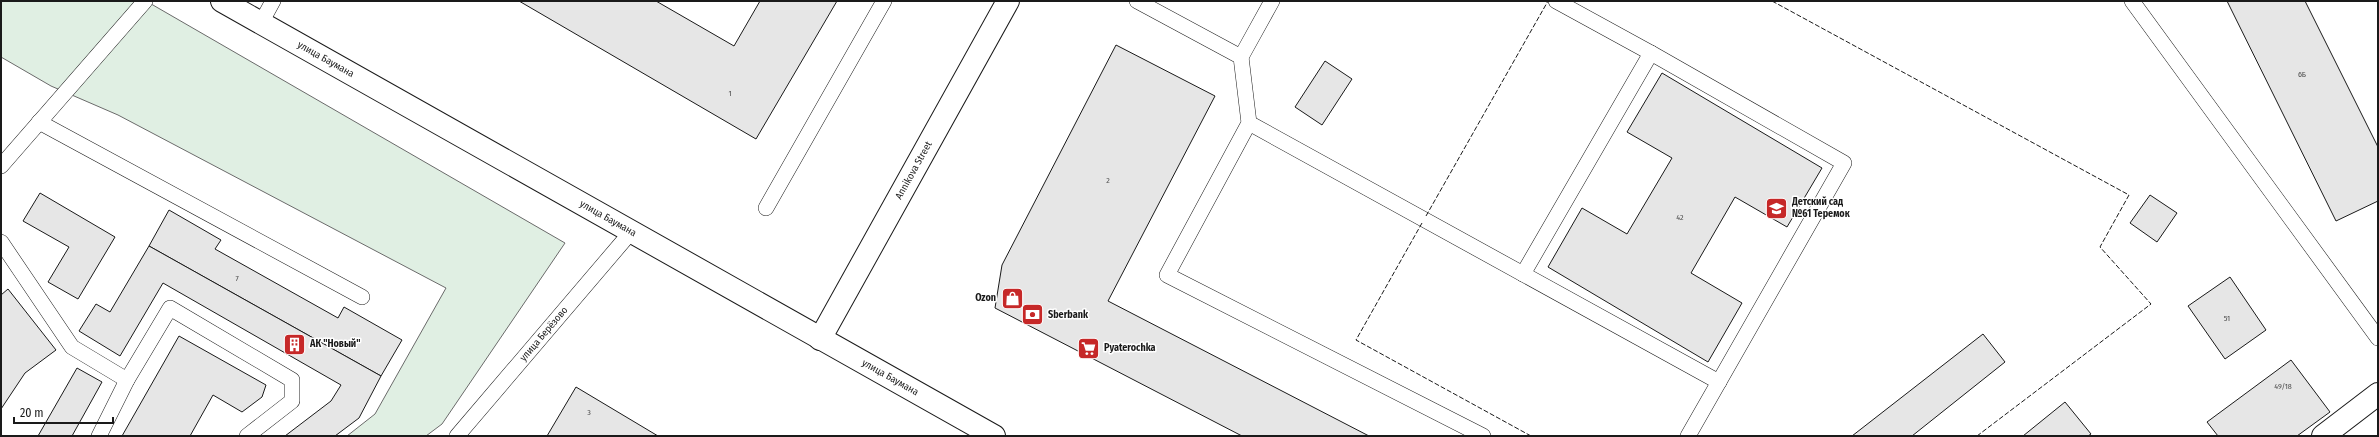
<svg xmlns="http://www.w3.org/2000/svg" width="2379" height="437" font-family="'Fira Sans Condensed',sans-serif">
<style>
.green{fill:#e0efe3;stroke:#6a6a6a}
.building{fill:#e6e6e6;stroke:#1a1a1a}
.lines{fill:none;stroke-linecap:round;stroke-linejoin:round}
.lane-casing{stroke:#1a1a1a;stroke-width:16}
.street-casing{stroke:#1a1a1a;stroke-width:24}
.secondary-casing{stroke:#1a1a1a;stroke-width:24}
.lane{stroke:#fff;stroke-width:15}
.street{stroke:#fff;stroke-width:22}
.secondary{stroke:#fff;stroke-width:22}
.fence{stroke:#1a1a1a;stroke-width:1;stroke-dasharray:5 2;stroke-linecap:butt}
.labels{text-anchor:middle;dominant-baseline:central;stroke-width:3;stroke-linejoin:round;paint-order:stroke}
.number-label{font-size:8px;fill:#4d4d4d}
.street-label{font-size:10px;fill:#1a1a1a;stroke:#fff}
.poi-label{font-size:10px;font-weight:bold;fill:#1a1a1a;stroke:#fff;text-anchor:start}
</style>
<rect width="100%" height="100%" fill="#fff"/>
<!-- green -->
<polygon class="green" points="1,1 146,1 565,243 442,424 426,436 347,436 375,414 446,288 118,115 51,86 1,57"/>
<!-- building -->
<g class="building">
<polygon points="519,1 656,1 734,46 760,1 837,1 756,139"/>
<polygon points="2227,1 2305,1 2378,147 2378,201 2336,221"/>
<polygon points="1116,45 1215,96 1108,301 1369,436 1242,436 995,308 1002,265"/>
<polygon points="1325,61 1352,79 1322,125 1295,107"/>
<polygon points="1662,73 1822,168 1787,227 1735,197 1691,273 1742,303 1708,362 1548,267 1582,208 1627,234 1672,158 1627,132"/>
<polygon points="40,193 115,237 78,299 48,282 69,247 23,221"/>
<polygon points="2150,195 2177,213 2157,242 2130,223"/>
<polygon points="169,210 221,240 215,249 338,318 344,307 402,340 381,376 149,246"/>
<polygon points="149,246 381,376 359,418 335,436 285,436 331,401 341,385 163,283 120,356 79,331 96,304 110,312"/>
<polygon points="2230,277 2266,330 2225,359 2188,306"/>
<polygon points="8,289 56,350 25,373 1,409 1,295"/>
<polygon points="1983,334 2005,362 1912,436 1852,436"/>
<polygon points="179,336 266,385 262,397 242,412 213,395 190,436 122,436"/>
<polygon points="2291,360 2330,412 2297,436 2218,436 2207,422"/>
<polygon points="77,368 102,382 72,436 38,436"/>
<polygon points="576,387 658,436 547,436"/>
<polygon points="2065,402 2091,434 2088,436 2023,436"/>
</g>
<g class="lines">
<defs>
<g id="lane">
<polyline points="1137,1 1241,57 1249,123 1167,275 1483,436"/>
<polyline points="1556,1 1651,53"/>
<polyline points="2132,1 2378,338"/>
<polyline points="261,23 273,1"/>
<polyline points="1241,57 1272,1"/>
<polyline points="39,122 362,297"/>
<polyline points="1249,123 1719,382"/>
<polyline points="1,166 145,1"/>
<polyline points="766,208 884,1"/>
<polyline points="1,242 72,347 127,380"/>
<polyline points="1523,274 1651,53 1844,163 1688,436"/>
<polyline points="99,436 127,380 170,308 292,380 292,401 247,436"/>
<path id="s1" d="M457,436l174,-204"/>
</g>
<polyline id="street" points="2323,436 2378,394"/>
<g id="secondary">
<path id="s2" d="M222,1l772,435"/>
<path id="s3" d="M820,339l188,-338"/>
</g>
</defs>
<!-- lane casing -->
<use href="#lane" class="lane-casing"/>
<!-- street casing -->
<use href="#street" class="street-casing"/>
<!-- secondary casing -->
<use href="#secondary" class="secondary-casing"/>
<!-- lane -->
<use href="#lane" class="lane"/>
<!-- street -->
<use href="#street" class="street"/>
<!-- secondary -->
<use href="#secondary" class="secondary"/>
<!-- fence -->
<g class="fence">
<polyline points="1772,1 2129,195 2100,247 2151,304 1977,436"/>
<polyline points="1426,216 1548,1"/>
<polyline points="1422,223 1356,340 1531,436"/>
</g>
</g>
<!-- icons -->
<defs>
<symbol id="school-square" viewBox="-11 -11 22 22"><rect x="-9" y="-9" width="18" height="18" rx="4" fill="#c62828" stroke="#fff"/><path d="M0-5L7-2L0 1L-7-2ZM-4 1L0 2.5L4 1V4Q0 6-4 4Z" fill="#fff"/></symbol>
<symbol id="shop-square" viewBox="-11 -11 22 22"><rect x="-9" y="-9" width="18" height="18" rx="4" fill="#c62828" stroke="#fff"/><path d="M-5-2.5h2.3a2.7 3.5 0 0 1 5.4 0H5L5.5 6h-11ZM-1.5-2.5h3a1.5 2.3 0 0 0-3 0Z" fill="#fff"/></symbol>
<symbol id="bank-square" viewBox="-11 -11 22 22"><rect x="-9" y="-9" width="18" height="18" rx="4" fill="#c62828" stroke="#fff"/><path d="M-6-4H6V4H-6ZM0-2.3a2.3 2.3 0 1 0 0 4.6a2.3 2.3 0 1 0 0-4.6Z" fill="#fff"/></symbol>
<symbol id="building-square" viewBox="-11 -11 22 22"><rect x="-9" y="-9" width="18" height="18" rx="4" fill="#c62828" stroke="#fff"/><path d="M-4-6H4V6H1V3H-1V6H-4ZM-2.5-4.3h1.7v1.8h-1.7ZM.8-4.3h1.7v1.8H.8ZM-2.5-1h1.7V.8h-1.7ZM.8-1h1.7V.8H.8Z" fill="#fff"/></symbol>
<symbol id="supermarket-square" viewBox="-11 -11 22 22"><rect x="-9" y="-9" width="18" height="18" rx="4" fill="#c62828" stroke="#fff"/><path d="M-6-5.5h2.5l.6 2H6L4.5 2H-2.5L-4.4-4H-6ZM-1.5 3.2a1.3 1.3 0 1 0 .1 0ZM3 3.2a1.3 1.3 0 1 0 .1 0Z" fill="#fff"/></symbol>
</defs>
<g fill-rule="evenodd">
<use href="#school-square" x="1764" y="196" width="25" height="25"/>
<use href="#shop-square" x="1000" y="286" width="25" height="25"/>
<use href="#bank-square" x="1020" y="302" width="25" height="25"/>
<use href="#building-square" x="282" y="332" width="25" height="25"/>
<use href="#supermarket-square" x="1076" y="336" width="25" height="25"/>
</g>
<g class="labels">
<!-- number labels -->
<g class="number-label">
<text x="2302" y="74">6Б</text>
<text x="730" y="93">1</text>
<text x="1108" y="180">2</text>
<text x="1680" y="217">42</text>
<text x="237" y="278">7</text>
<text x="2227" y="318">51</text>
<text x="2283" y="386">49/18</text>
<text x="589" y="412">3</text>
</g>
<!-- street labels -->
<g class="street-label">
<text stroke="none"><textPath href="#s2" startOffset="119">улица Баумана</textPath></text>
<text stroke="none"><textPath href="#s3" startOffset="193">Annikova Street</textPath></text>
<text stroke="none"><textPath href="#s2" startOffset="443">улица Баумана</textPath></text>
<text stroke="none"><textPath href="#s1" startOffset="134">улица Берёзово</textPath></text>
<text stroke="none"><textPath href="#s2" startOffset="767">улица Баумана</textPath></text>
</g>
<!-- poi labels -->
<g class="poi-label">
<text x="1792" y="202">Детский сад<tspan x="1792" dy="12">№61 Теремок</tspan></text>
<text x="996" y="298" text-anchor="end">Ozon</text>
<text x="1048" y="315">Sberbank</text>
<text x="310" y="344">АК "Новый"</text>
<text x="1104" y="348">Pyaterochka</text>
</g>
</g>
<!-- border -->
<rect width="2379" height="437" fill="none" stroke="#1a1a1a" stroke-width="4"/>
<!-- scale -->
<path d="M14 417v6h99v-6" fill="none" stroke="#1a1a1a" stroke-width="2"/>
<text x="20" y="417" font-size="12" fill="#1a1a1a" stroke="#ffffff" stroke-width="3" paint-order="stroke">20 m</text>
</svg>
